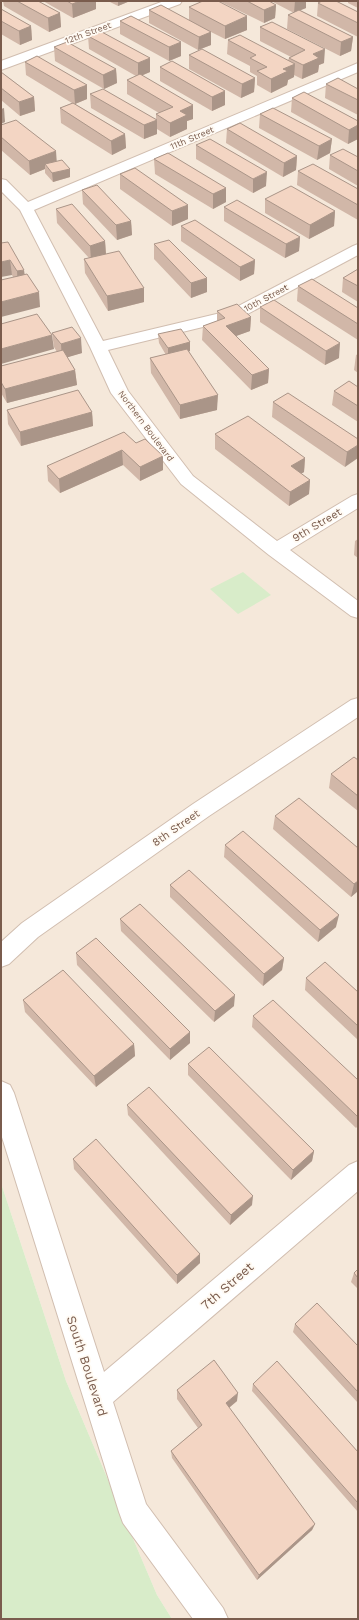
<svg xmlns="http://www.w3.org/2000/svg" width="359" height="1620" font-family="'Work Sans',sans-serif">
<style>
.residential{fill:#f5e8da}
.green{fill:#d8ecc9}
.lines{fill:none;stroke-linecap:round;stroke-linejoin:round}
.minor-casing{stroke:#d1beb0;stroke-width:2}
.minor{fill:#fff;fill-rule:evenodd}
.wall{fill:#d1b7a8}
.shaded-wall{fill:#aa9588}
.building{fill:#f3d5c3;stroke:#aa9588}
.labels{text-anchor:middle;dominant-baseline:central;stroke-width:3.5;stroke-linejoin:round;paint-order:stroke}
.far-street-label{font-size:9px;fill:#7a5c4d;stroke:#fffaf3}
.street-label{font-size:11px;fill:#7a5c4d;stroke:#fffaf3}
.near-street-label{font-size:13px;fill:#7a5c4d;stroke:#fffaf3}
</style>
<rect width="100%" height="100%" fill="#fdf6ec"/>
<!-- residential -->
<polygon class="residential" points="1,1 358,1 358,1619 172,1619 157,1595 66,1381 1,1183"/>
<!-- green -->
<g class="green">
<polygon points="243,572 271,595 238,614 210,589"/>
<polygon points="1,1183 66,1381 157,1595 172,1619 1,1619"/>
</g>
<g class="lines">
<defs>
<g id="minor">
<polygon points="164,1 182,1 180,4 1,70 1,61"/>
<polygon points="358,63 358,72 34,210 103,341 229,311 353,246 358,244 358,255 240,318 108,350 128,391 193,476 277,541 352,496 358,494 358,508 290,550 358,601 358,618 351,616 269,555 181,484 111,393 90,347 20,210 1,191 1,179 6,180 28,202"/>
<polygon points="358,698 358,717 209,816 38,937 9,964 1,967 1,942 22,923 193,804 351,700"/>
<polygon points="1,1081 10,1085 14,1093 104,1372 349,1165 358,1161 358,1191 113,1402 146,1504 223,1608 228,1619 193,1619 123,1523 119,1512 1,1134"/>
</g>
</defs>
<!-- minor casing -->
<use href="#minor" class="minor-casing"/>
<!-- minor -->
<use href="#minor" class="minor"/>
</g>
<!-- wall -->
<g class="wall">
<polygon points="3,1 38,1 60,13 61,27 49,32 4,6"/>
<polygon points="43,1 96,1 96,9 73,18"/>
<polygon points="108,1 130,1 118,6"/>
<polygon points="219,1 269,1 276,5 275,18 264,23"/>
<polygon points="271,1 306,1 306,8 300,10 353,37 351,51 340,56 287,29 288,15 294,13"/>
<polygon points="321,1 336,1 358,12 358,37 317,16 318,3 322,1"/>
<polygon points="348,1 358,1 358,8 348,3"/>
<polygon points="189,7 247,30 225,39 211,32 211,45 198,50 149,23 149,10 189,20"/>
<polygon points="1,9 31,26 32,40 20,45 1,34"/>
<polygon points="131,16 181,56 169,61 120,34 120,21"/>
<polygon points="272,22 324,63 319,65 318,72 302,79 294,75 294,77 288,80 287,85 271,93 257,85 257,76 250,72 250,66 227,54 228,40 288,60 289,58 291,57 260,41 260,27"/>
<polygon points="88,36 150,58 150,72 141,76 193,119 187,121 187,129 170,137 157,129 157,134 144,139 91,108 90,94 156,119 156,114 159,113 127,94 127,80 136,76 89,49"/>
<polygon points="54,47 116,69 117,83 104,89 55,61"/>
<polygon points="189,55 255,78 254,92 241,98 189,69"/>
<polygon points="25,62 87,85 87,99 75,104 125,134 126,148 112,155 61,123 60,108 72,103 26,75"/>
<polygon points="160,67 225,91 225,105 212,111 160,81"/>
<polygon points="1,72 34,97 35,111 20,116 1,100"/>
<polygon points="326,84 358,89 358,115 325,98"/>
<polygon points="292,98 358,121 358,139 348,144 291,112"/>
<polygon points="260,114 332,139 330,153 317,160 259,128"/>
<polygon points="1,125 56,161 70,169 70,177 53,182 45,173 45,169 30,175 1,150"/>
<polygon points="227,129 297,156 296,170 283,177 226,143"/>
<polygon points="196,145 266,186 253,193 196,159"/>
<polygon points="330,155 358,157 358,186 329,169"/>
<polygon points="154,159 226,188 226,202 213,209 155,174"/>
<polygon points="298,171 358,189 358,220 297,185"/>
<polygon points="120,174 188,219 172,226 120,189"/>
<polygon points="82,190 131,221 132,235 117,240 83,204"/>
<polygon points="265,199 335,211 334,226 309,239 265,213"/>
<polygon points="224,207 300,237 299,251 285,258 224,221"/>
<polygon points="56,209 105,241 106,254 144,288 144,302 108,311 85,273 84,259 89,258 57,223"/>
<polygon points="181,226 255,260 254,274 240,281 181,241"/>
<polygon points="1,243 25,275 40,307 13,277 12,275"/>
<polygon points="154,244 207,292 191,298 154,259"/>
<polygon points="358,269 358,302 342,292 343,278"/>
<polygon points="298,286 358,308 358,340 297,301"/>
<polygon points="260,307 339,358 325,365 260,322"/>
<polygon points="217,311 251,317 250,331 236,336 269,369 268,383 251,390 202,340 203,326 217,321"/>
<polygon points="52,333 82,353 67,357 75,370 77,385 7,403 1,393 1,366 57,352 54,347"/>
<polygon points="158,334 190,342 190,351 189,351 217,410 180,419 151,373 150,358 166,355 159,343"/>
<polygon points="358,354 358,373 354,370 356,355"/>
<polygon points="358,387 358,422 332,405 334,391"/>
<polygon points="273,402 358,439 345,467 272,417"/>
<polygon points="7,410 92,412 93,426 21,446 8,424"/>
<polygon points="215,434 305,458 304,472 301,474 310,480 309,494 289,506 215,449"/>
<polygon points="136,443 163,456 163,470 140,481 123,465 60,493 48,481 47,466"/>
<polygon points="358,539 358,558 354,555 355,541"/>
<polygon points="358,760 358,811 329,788 331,774"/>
<polygon points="275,816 358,848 358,891 351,897 273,829"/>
<polygon points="225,845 336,927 318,942 224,857"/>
<polygon points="170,885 284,958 282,970 263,986 170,897"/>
<polygon points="120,919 234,1006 214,1022 121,931"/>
<polygon points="76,953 190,1032 190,1043 170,1060 77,965"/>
<polygon points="306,978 358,992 358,1040 305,990"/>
<polygon points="23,1000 134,1044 135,1056 96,1087 25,1012"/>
<polygon points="253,1016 358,1080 358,1126 356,1128 252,1027"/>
<polygon points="188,1064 314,1151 312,1161 291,1180 188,1075"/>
<polygon points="127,1105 252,1205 230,1225 128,1115"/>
<polygon points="73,1159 200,1263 177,1284 74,1169"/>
<polygon points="358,1269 358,1289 351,1282 354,1273"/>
<polygon points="295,1324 358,1346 358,1403 293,1332"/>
<polygon points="253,1384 358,1452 358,1512 252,1391"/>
<polygon points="177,1390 237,1401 229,1408 315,1524 312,1530 257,1580 172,1458 171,1451 198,1428 177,1399"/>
</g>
<!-- shaded-wall -->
<g class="shaded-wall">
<polygon points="80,1 96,1 96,9 73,18 72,4"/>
<polygon points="118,1 130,1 118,6"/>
<polygon points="295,1 306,1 306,8 294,13"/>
<polygon points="276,5 275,18 264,23 264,10"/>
<polygon points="60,13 61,27 49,32 48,18"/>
<polygon points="247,16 247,30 225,39 225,26"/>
<polygon points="31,26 32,40 20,45 19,31"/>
<polygon points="211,32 211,45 198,50 199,37"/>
<polygon points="353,37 351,51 340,56 341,42"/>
<polygon points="181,42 181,56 169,61 169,47"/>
<polygon points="325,49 324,63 319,65 318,72 302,79 303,65 313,54"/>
<polygon points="150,58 150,72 138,77 138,63"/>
<polygon points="295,64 294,77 288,80 287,85 271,93 271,79 283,69"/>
<polygon points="116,69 117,83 104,89 103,75"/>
<polygon points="255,78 254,92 241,98 242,84"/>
<polygon points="87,85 87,99 75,104 74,90"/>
<polygon points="225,91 225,105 212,111 212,97"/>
<polygon points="34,97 35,111 20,116 19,102"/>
<polygon points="193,105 193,119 187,121 187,129 170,137 170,123 180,111"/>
<polygon points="4,108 5,122 1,124 1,109"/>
<polygon points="157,120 157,134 144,139 144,125"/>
<polygon points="358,125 358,139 348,144 349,130"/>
<polygon points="125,134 126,148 112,155 111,141"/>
<polygon points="332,139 330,153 317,160 319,146"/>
<polygon points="56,151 57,165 45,164 45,169 30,175 29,161"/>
<polygon points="297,156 296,170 283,177 284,163"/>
<polygon points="70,169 70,177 53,182 52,173"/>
<polygon points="267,172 266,186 253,193 253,179"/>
<polygon points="226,188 226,202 213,209 213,194"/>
<polygon points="188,205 188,219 172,226 172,211"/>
<polygon points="335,211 334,226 309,239 310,225"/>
<polygon points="131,221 132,235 117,240 116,225"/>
<polygon points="300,237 299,251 285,258 286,244"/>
<polygon points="105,241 106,255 91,260 90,246"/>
<polygon points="10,260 12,275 1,277 1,262"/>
<polygon points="255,260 254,274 240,281 240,267"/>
<polygon points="24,270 26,284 18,286 17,271"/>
<polygon points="207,278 207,292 191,298 191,283"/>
<polygon points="144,288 144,302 108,311 107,296"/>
<polygon points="39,292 40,307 1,317 1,302"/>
<polygon points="251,317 250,331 225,340 226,326"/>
<polygon points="52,335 54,349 1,364 1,349"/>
<polygon points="81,338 82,353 62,359 61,344"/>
<polygon points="190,342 190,351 168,357 168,348"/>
<polygon points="340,343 339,358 325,365 326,351"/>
<polygon points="269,369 268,383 251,390 252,375"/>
<polygon points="75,370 77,385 7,403 5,389"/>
<polygon points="218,395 217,410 180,419 180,405"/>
<polygon points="92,412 93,426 21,446 20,432"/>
<polygon points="358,445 358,458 345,467 347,452"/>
<polygon points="122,450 123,465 60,493 59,479"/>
<polygon points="163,456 163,470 140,481 140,467"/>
<polygon points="305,458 304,472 290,480 291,466"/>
<polygon points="310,480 309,494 289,506 290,492"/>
<polygon points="358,881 358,891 351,897 354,884"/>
<polygon points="339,915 336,927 318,942 320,930"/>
<polygon points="284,958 282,970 263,986 264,974"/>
<polygon points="235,995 234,1006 214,1022 215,1011"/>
<polygon points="190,1032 190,1043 170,1060 170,1049"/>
<polygon points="134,1044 135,1056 96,1087 94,1076"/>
<polygon points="314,1151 312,1161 291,1180 293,1170"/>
<polygon points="253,1196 252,1205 230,1225 231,1215"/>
<polygon points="200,1254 200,1263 177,1284 177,1275"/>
<polygon points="238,1393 237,1401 225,1411 226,1403"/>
<polygon points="315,1524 312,1530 257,1580 259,1575"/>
</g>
<!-- building -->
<g class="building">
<polygon points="17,1 38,1 60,13 48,18"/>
<polygon points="67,1 80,1 72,4"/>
<polygon points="203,1 218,1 247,16 225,26 189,7"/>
<polygon points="247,1 269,1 276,5 264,10"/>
<polygon points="322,1 336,1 358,12 358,23 318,3"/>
<polygon points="161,5 211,32 199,37 149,10"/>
<polygon points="1,9 31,26 19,31 1,21"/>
<polygon points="299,10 353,37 341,42 288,15"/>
<polygon points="131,16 181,42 169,47 120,21"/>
<polygon points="272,22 325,49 313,54 319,58 303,65 289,58 305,50 260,27"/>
<polygon points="100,31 150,58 138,63 88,36"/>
<polygon points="240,35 295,64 283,69 288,71 271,79 257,71 267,67 250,58 256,55 228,40"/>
<polygon points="67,42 116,69 103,75 54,47"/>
<polygon points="202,49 255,78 242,84 189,55"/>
<polygon points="37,56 87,85 74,90 25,62"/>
<polygon points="172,61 225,91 212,97 160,67"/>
<polygon points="1,72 34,97 19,102 1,88"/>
<polygon points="140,74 193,105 180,111 187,115 170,123 156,114 173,107 127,80"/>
<polygon points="338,78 358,89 358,100 326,84"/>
<polygon points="103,89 157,120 144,125 90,94"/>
<polygon points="304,92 358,121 358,125 349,130 292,98"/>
<polygon points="73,103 125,134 111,141 60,108"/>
<polygon points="273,108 332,139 319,146 260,114"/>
<polygon points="16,120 56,151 29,161 1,137 1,125"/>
<polygon points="240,123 297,156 284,163 227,129"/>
<polygon points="210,139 267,172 253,179 196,145"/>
<polygon points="343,149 358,157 358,171 330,155"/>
<polygon points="168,153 226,188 213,194 154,159"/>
<polygon points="62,160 70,169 52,173 45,164"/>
<polygon points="313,164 358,189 358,205 298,171"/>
<polygon points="135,168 188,205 172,211 120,174"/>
<polygon points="97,185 131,221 116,225 82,190"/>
<polygon points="291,186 335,211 310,225 265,199"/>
<polygon points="237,200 300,237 286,244 224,207"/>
<polygon points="72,204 105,241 90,246 56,209"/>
<polygon points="195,220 255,260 240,267 181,226"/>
<polygon points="169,240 207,278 191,283 154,244"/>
<polygon points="8,242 24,270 17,271 10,260 1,262 1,243"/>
<polygon points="119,251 144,288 107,296 84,259"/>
<polygon points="358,269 358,286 343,278"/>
<polygon points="27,274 39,292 1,302 1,280"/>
<polygon points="312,279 358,308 358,324 298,286"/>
<polygon points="274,300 340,343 326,351 260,307"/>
<polygon points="237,304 251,317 226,326 269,369 252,375 203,326 225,318 217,311"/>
<polygon points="37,314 52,335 1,349 1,324"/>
<polygon points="72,327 81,338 61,344 52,333"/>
<polygon points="181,329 190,342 168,348 158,334"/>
<polygon points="187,349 218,395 180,405 150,358"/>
<polygon points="63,350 75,370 5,389 1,382 1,366"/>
<polygon points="349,381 358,387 358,406 334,391"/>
<polygon points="78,390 92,412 20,432 7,410"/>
<polygon points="288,393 358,439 358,445 347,452 273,402"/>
<polygon points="248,416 305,458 291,466 310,480 290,492 215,434"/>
<polygon points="124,432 136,443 145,439 163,456 140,467 122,450 59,479 47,466"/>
<polygon points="354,757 358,760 358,796 331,774"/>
<polygon points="299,798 358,848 358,881 354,884 275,816"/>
<polygon points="243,831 339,915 320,930 225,845"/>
<polygon points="189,870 284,958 264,974 170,885"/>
<polygon points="140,904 235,995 215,1011 120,919"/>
<polygon points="96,938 190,1032 170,1049 76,953"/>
<polygon points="325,962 358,992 358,1026 306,978"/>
<polygon points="63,970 134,1044 94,1076 23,1000"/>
<polygon points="273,1000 358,1080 358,1117 253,1016"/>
<polygon points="209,1047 314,1151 293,1170 188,1064"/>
<polygon points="149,1087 253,1196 231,1215 127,1105"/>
<polygon points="96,1139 200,1254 177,1275 73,1159"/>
<polygon points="358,1269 358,1278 354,1273"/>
<polygon points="317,1303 358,1346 358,1392 295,1324"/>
<polygon points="214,1360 238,1393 226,1403 315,1524 259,1575 171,1451 202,1425 177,1390"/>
<polygon points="277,1361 358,1452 358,1503 253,1384"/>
</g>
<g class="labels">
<!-- far-street labels -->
<g class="far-street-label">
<text transform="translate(88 33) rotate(-20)">12th Street</text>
<text transform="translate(192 138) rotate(-23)">11th Street</text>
<text transform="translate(266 298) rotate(-28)">10th Street</text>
<text transform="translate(146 426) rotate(53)">Northern Boulevard</text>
</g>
<!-- street labels -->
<g class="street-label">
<text transform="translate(317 525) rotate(-31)">9th Street</text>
<text transform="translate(176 828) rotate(-35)">8th Street</text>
</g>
<!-- near-street labels -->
<g class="near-street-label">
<text transform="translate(227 1286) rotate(-41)">7th Street</text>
<text transform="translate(87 1366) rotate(72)">South Boulevard</text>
</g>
</g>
<!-- border -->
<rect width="359" height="1620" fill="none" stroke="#7a5c4d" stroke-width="4"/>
</svg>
